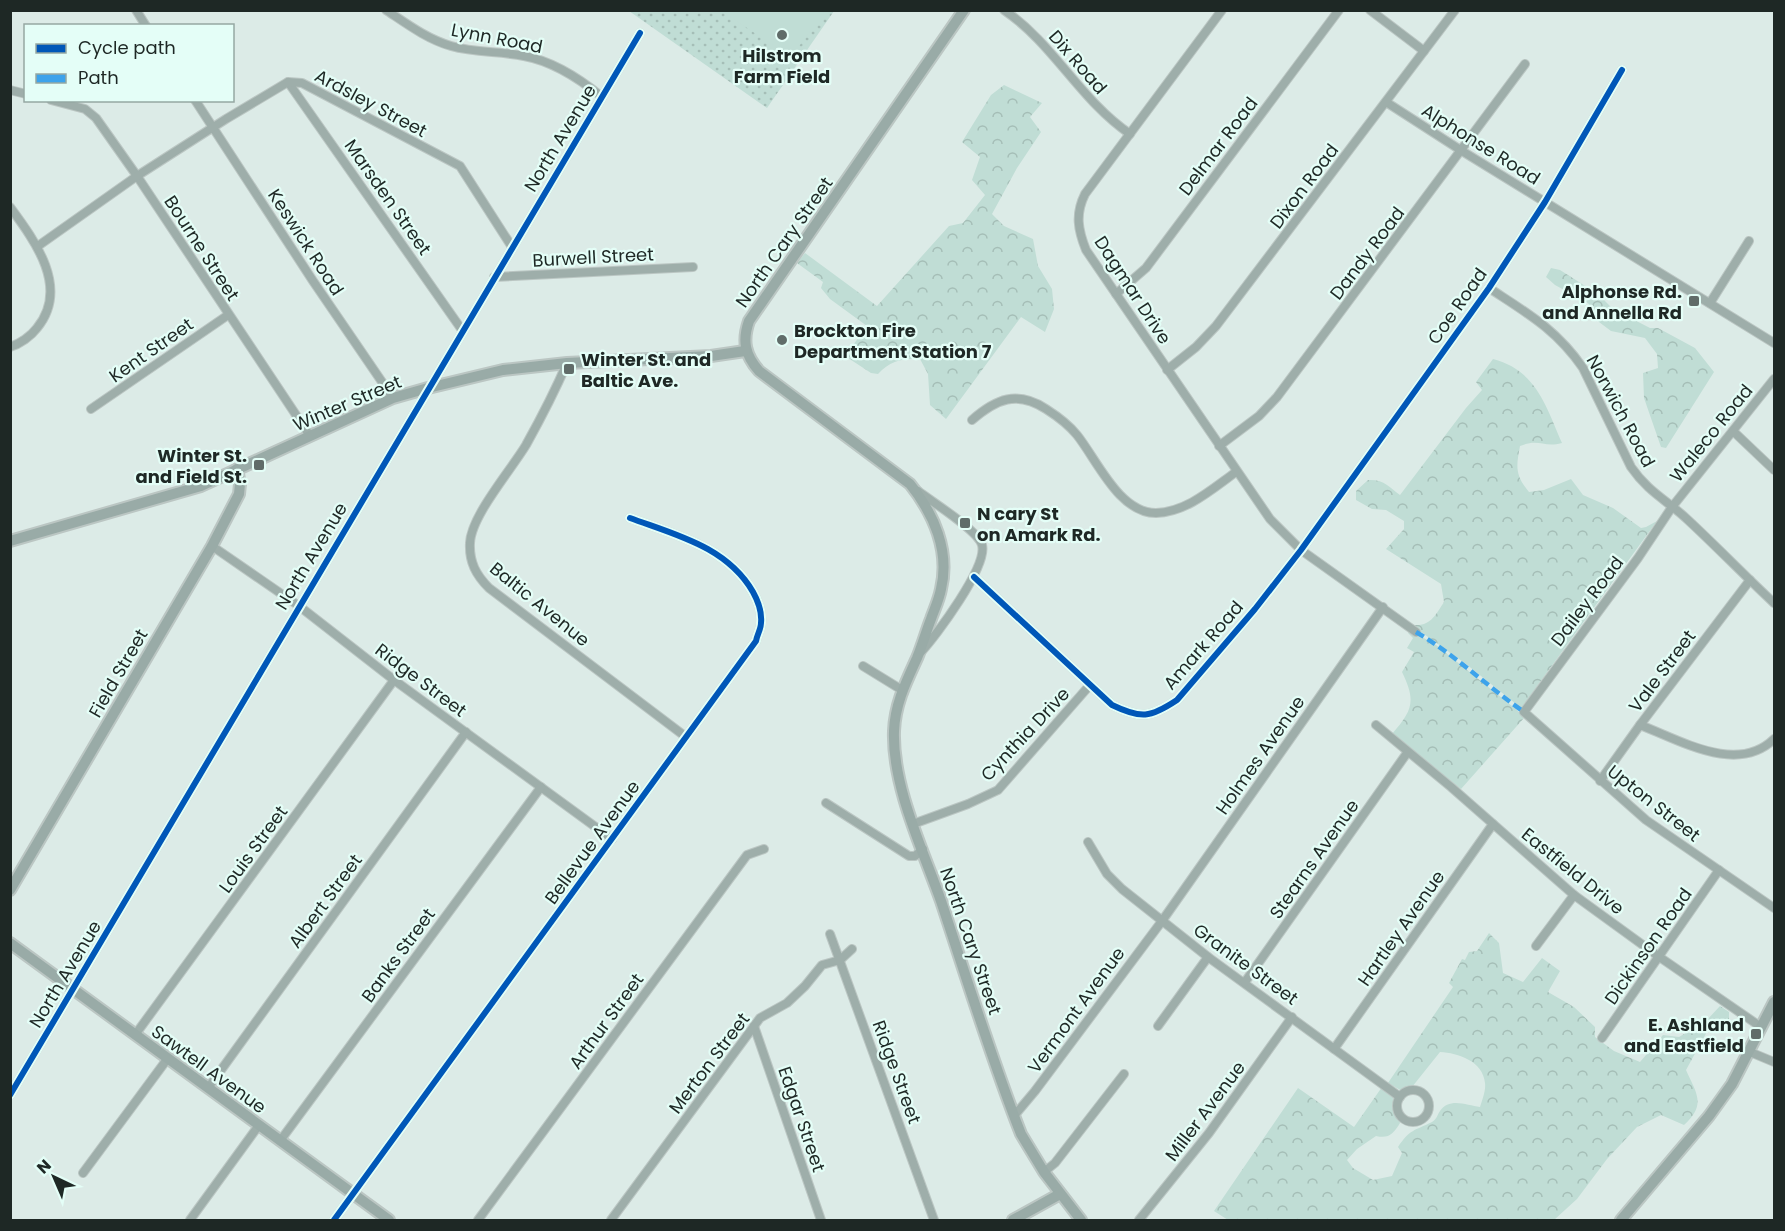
<svg xmlns="http://www.w3.org/2000/svg" width="1785" height="1231" font-family="Poppins,sans-serif">
<style>
.forest{fill:url(#forest-crowns)}
.park{fill:url(#park-dots)}
.garden{fill:#c0ddd5}
.lines{fill:none;stroke-linecap:round;stroke-linejoin:round}
.street-casing{stroke:#bbc6c3;stroke-width:10}
.secondary-casing{stroke:#bbc6c3;stroke-width:14}
.street{stroke:#9eaeaa;stroke-width:8}
.secondary{stroke:#99aba7;stroke-width:10}
.quiet{stroke:#3da3eb;stroke-width:4.5;stroke-dasharray:9 4.5;stroke-linecap:butt}
.cycleway-casing{stroke:#e4fef7;stroke-width:10}
.cycleway{stroke:#0057b8;stroke-width:6}
.poi-dot{fill:#606c69;stroke:#e4fef7;stroke-width:2}
.labels{text-anchor:middle;dominant-baseline:central;stroke-width:4.5;stroke-linejoin:round;paint-order:stroke}
.street-label{font-size:18px;fill:#1e2825;stroke:#e4fef7}
.poi-label{font-size:18px;font-weight:bold;fill:#1e2825;stroke:#e4fef7;text-anchor:end}
</style>
<defs>
<pattern id="forest-crowns" width="20" height="18" patternUnits="userSpaceOnUse" patternTransform="scale(1.5)"><rect width="20" height="18" fill="#c0ddd5"/><path d="M2 6a3 3 0 1 1 6 0M12 15a3 3 0 1 1 6 0" fill="none" stroke="#a5beb7"/></pattern>
<pattern id="park-dots" width="8" height="8" patternUnits="userSpaceOnUse" patternTransform="scale(1.5)"><rect width="8" height="8" fill="#c0ddd5"/><path d="M2 2h.1M6 6h.1" fill="none" stroke="#a5beb7" stroke-width="1.8" stroke-linecap="round"/></pattern>
</defs>
<rect width="100%" height="100%" fill="#dcebe7"/>
<!-- forest -->
<g class="forest">
<path d="M1004,85l38,18 -12,14 11,15 -24,36 -25,46 12,12 29,13 5,27 14,23 2,20 -9,23 -24,-15 -75,102 -16,-14 -2,-31 -8,-15c-17,-1 -30,2 -42,15l-7,-1 -26,-17 22,-30 -37,-27 -9,-11 2,-6 -26,-19 8,-10 72,53 72,-80 14,-3 22,-28 -13,-15 8,-23 -18,-15 29,-47z"/>
<polygon points="1551,268 1560,270 1579,282 1600,296 1613,309 1650,328 1658,328 1695,348 1714,372 1666,448 1661,447 1644,398 1643,373 1658,368 1657,354 1645,338 1611,331 1599,322 1588,303 1555,285 1546,277"/>
<path d="M1493,359c43,11 53,47 69,84 -19,5 -23,-5 -42,3 -4,21 -5,29 9,46l15,-2 27,-11 12,16 30,13 28,20 5,-1 11,-6 -136,187 -55,-44 -52,-37 1,-2c16,1 21,-11 29,-23l-3,-18 -55,-35 18,-20v-8l-18,-11 -14,-1 -16,-9v-9l12,-11c16,-1 21,7 32,15l66,-87 16,-18 -6,-8z"/>
<path d="M1410,630l26,15 81,65 7,8 -63,71 -69,-55c21,-24 24,-33 10,-62l12,-20 -7,-4 6,-10 -5,-5z"/>
<path d="M1489,933l10,10 4,30 20,9 19,-24 18,13 -12,21 26,15 21,20v10l19,14 26,11 23,-27 16,2 27,-16 14,-15 9,6v10l-20,6 -23,42c10,23 21,34 -2,55l-23,-10 -24,12 -30,32 -30,40 -23,21h-326l-14,-9 84,-123 56,39 28,-40 11,10 7,26c-7,11 -11,16 -24,13l-19,13 -10,11 6,8 20,12 19,-4 10,-23 -4,-6c12,-18 16,-16 34,-25 5,-3 5,-7 8,-11 9,-14 27,-6 40,-4 2,-7 6,-16 5,-24 -2,-22 -27,-30 -45,-31l-28,35 -10,4 -14,-8 65,-96 -4,-4 13,-24 3,1 4,-8 8,-1z"/>
</g>
<!-- park -->
<polygon class="park" points="629,11 834,11 767,108"/>
<!-- garden -->
<polygon class="garden" points="724,10 825,10 825,11 791,57 723,12"/>
<g class="lines">
<defs>
<g id="street">
<polyline points="136,10 146,26"/>
<path d="M386,10c21,14 41,29 65,36 24,7 49,5 73,10 28,5 56,23 78,41"/>
<path d="M1004,10c50,34 76,90 126,124"/>
<path d="M1222,10l-137,184c-10,20 -7,36 1,56l184,269 31,31 115,82"/>
<polyline points="1370,10 1424,51"/>
<polyline points="288,82 462,330"/>
<polyline points="10,90 26,94"/>
<polyline points="51,100 85,109 96,118 137,176 310,436"/>
<polyline points="195,100 313,281 393,398"/>
<polyline points="1386,102 1462,151 1774,343"/>
<path d="M10,207c25,34 60,81 27,121 -6,8 -17,16 -27,19"/>
<polyline points="38,246 137,176 226,119 288,82 302,83 460,166 512,247"/>
<polyline points="494,277 693,267"/>
<path d="M1489,288c38,25 67,41 94,80l48,99c18,26 36,33 57,53 29,27 57,56 86,83"/>
<polyline points="1116,294 1146,268 1339,10"/>
<polyline points="1710,303 1749,241"/>
<path d="M567,363c-12,28 -26,55 -41,82 -15,25 -55,71 -56,98 -1,19 6,32 19,45l197,149"/>
<polyline points="1167,370 1196,347 1216,326 1455,10"/>
<polyline points="1774,379 1672,507 1638,558 1524,712 1646,820 1774,908"/>
<polyline points="91,409 228,315"/>
<path d="M972,420c24,-21 45,-30 74,-11 11,7 23,16 31,26 20,25 42,78 79,78 31,-1 56,-24 80,-41"/>
<polyline points="1733,431 1774,470"/>
<polyline points="1219,446 1259,416 1277,397 1525,64"/>
<path d="M918,491c14,11 60,39 64,54 6,21 -46,91 -61,107"/>
<polyline points="212,546 299,606 394,680 612,839"/>
<path d="M974,577l138,128c29,14 38,13 65,-5l78,-91 46,-59 188,-262 56,-86 77,-132"/>
<polyline points="863,666 902,690"/>
<polyline points="1376,725 1451,787 1574,895 1658,956 1761,1027"/>
<path d="M1640,725c40,15 97,50 134,14"/>
<polyline points="1600,781 1640,725 1750,580"/>
<polyline points="826,803 909,856 915,856 923,849"/>
<polyline points="913,824 968,804 998,790 1089,686"/>
<polyline points="1088,842 1107,874 1122,889 1208,957 1400,1097"/>
<polyline points="830,934 934,1220"/>
<polyline points="1536,946 1574,895"/>
<polyline points="1245,982 1407,753"/>
<polyline points="754,1026 821,1220"/>
<polyline points="1158,1026 1208,957"/>
<polyline points="135,1035 394,680"/>
<polyline points="1602,1038 1719,870"/>
<polyline points="1334,1049 1493,824"/>
<polyline points="1750,1052 1774,1062"/>
<polyline points="208,1088 466,732"/>
<circle cx="1413" cy="1106" r="16"/>
<polyline points="10,1095 640,33"/>
<polyline points="1014,1116 1035,1091 1162,921 1383,607"/>
<polyline points="280,1141 541,787"/>
<polyline points="1044,1172 1055,1163 1124,1074"/>
<polyline points="83,1173 168,1058"/>
<polyline points="190,1220 259,1125"/>
<path d="M334,1220l422,-579c1,-6 5,-12 5,-18 1,-10 -3,-22 -8,-31 -26,-45 -77,-57 -123,-74"/>
<polyline points="478,1220 747,855 764,849"/>
<polyline points="611,1220 760,1018 787,1003 805,986 822,965 840,960 852,949"/>
<polyline points="1139,1220 1209,1133 1292,1017"/>
</g>
<g id="secondary">
<path d="M964,10l-215,311c-7,20 -4,34 10,50l151,113c24,30 40,67 31,105 -2,11 -7,21 -10,30 -5,13 -9,27 -14,39 -11,24 -22,46 -23,73 -2,55 29,119 47,170 26,78 50,157 80,233l23,38 37,48"/>
<polyline points="10,541 201,486 393,398 428,388 503,370 567,363 711,356 745,351"/>
<polyline points="10,890 212,546 239,494 240,484 237,469"/>
<polyline points="10,943 389,1220"/>
<polyline points="1013,1220 1060,1194"/>
<polyline points="1621,1220 1709,1116 1732,1084 1774,1002"/>
</g>
</defs>
<!-- street casing -->
<use href="#street" class="street-casing"/>
<!-- secondary casing -->
<use href="#secondary" class="secondary-casing"/>
<!-- street -->
<use href="#street" class="street"/>
<!-- secondary -->
<use href="#secondary" class="secondary"/>
<!-- quiet -->
<path class="quiet" d="M1416,632c39,23 71,54 108,80"/>
<defs>
<g id="cycleway">
<path d="M974,577l138,128c29,14 38,13 65,-5l78,-91 46,-59 188,-262 56,-86 77,-132"/>
<polyline points="10,1095 640,33"/>
<path d="M334,1220l422,-579c1,-6 5,-12 5,-18 1,-10 -3,-22 -8,-31 -26,-45 -77,-57 -123,-74"/>
</g>
</defs>
<!-- cycleway casing -->
<use href="#cycleway" class="cycleway-casing"/>
<!-- cycleway -->
<use href="#cycleway" class="cycleway"/>
</g>
<!-- markers -->
<g class="poi-dot">
<circle cx="782" cy="35" r="6"/>
<rect x="1688" y="295" width="12" height="12" rx="3"/>
<circle cx="782" cy="340" r="6"/>
<rect x="563" y="363" width="12" height="12" rx="3"/>
<rect x="253" y="459" width="12" height="12" rx="3"/>
<rect x="959" y="517" width="12" height="12" rx="3"/>
<rect x="1750" y="1028" width="12" height="12" rx="3"/>
</g>
<g class="labels">
<!-- street labels -->
<g class="street-label">
<text transform="translate(497 38) rotate(11)">Lynn Road</text>
<text transform="translate(1078 62) rotate(49)">Dix Road</text>
<text transform="translate(371 103) rotate(28)">Ardsley Street</text>
<text transform="translate(560 138) rotate(-59)">North Avenue</text>
<text transform="translate(1481 144) rotate(32)">Alphonse Road</text>
<text transform="translate(1218 146) rotate(-53)">Delmar Road</text>
<text transform="translate(1304 186) rotate(-53)">Dixon Road</text>
<text transform="translate(388 197) rotate(55)">Marsden Street</text>
<text transform="translate(306 242) rotate(57)">Keswick Road</text>
<text transform="translate(784 242) rotate(-55)">North Cary Street</text>
<text transform="translate(202 248) rotate(57)">Bourne Street</text>
<text transform="translate(1367 253) rotate(-53)">Dandy Road</text>
<text transform="translate(593 257) rotate(-3)">Burwell Street</text>
<text transform="translate(1133 290) rotate(57)">Dagmar Drive</text>
<text transform="translate(1457 306) rotate(-55)">Coe Road</text>
<text transform="translate(151 350) rotate(-35)">Kent Street</text>
<text transform="translate(347 403) rotate(-23)">Winter Street</text>
<text transform="translate(1621 411) rotate(62)">Norwich Road</text>
<text transform="translate(1711 433) rotate(-51)">Waleco Road</text>
<text transform="translate(311 556) rotate(-59)">North Avenue</text>
<text transform="translate(1587 601) rotate(-53)">Dailey Road</text>
<text transform="translate(540 604) rotate(39)">Baltic Avenue</text>
<text transform="translate(1203 645) rotate(-49)">Amark Road</text>
<text transform="translate(1662 671) rotate(-53)">Vale Street</text>
<text transform="translate(118 673) rotate(-60)">Field Street</text>
<text transform="translate(421 680) rotate(37)">Ridge Street</text>
<text transform="translate(1025 734) rotate(-47)">Cynthia Drive</text>
<text transform="translate(1260 755) rotate(-55)">Holmes Avenue</text>
<text transform="translate(1654 803) rotate(38)">Upton Street</text>
<text transform="translate(592 842) rotate(-54)">Bellevue Avenue</text>
<text transform="translate(253 849) rotate(-54)">Louis Street</text>
<text transform="translate(1314 859) rotate(-55)">Stearns Avenue</text>
<text transform="translate(1573 871) rotate(39)">Eastfield Drive</text>
<text transform="translate(325 901) rotate(-54)">Albert Street</text>
<text transform="translate(1401 928) rotate(-55)">Hartley Avenue</text>
<text transform="translate(971 941) rotate(71)">North Cary Street</text>
<text transform="translate(1648 946) rotate(-55)">Dickinson Road</text>
<text transform="translate(398 955) rotate(-54)">Banks Street</text>
<text transform="translate(1246 964) rotate(36)">Granite Street</text>
<text transform="translate(65 974) rotate(-59)">North Avenue</text>
<text transform="translate(1076 1010) rotate(-54)">Vermont Avenue</text>
<text transform="translate(606 1021) rotate(-54)">Arthur Street</text>
<text transform="translate(709 1063) rotate(-53)">Merton Street</text>
<text transform="translate(209 1069) rotate(36)">Sawtell Avenue</text>
<text transform="translate(897 1072) rotate(70)">Ridge Street</text>
<text transform="translate(1205 1111) rotate(-53)">Miller Avenue</text>
<text transform="translate(802 1119) rotate(71)">Edgar Street</text>
</g>
<!-- poi labels -->
<g class="poi-label">
<text x="782" y="55" text-anchor="middle">Hilstrom<tspan x="782" dy="21">Farm Field</tspan></text>
<text x="1682" y="291">Alphonse Rd.<tspan x="1682" dy="21">and Annella Rd</tspan></text>
<text x="794" y="330" text-anchor="start">Brockton Fire<tspan x="794" dy="21">Department Station 7</tspan></text>
<text x="581" y="359" text-anchor="start">Winter St. and<tspan x="581" dy="21">Baltic Ave.</tspan></text>
<text x="247" y="455">Winter St.<tspan x="247" dy="21">and Field St.</tspan></text>
<text x="977" y="513" text-anchor="start">N cary St<tspan x="977" dy="21">on Amark Rd.</tspan></text>
<text x="1744" y="1024">E. Ashland<tspan x="1744" dy="21">and Eastfield</tspan></text>
</g>
</g>
<!-- border -->
<rect width="1785" height="1231" fill="none" stroke="#1e2825" stroke-width="24"/>
<!-- legend -->
<rect x="24" y="24" width="210" height="78" fill="#e4fef7" stroke="#95a8a3" stroke-width="1.5"/>
<rect x="36" y="44" width="30" height="9" fill="#0057b8" stroke="#95a8a3" stroke-width="1.5"/>
<text x="78" y="54" font-size="18" fill="#1e2825">Cycle path</text>
<rect x="36" y="74" width="30" height="9" fill="#3da3eb" stroke="#95a8a3" stroke-width="1.5"/>
<text x="78" y="84" font-size="18" fill="#1e2825">Path</text>
<!-- north arrow -->
<g transform="translate(54 1177) rotate(316)" stroke="#e4fef7" stroke-width="4.5" paint-order="stroke">
<path d="M0-4.5L10 22L0 15L-10 22Z" fill="#1e2825"/>
<text y="-9" font-size="16" font-weight="bold" text-anchor="middle" fill="#1e2825">N</text>
</g>
</svg>
